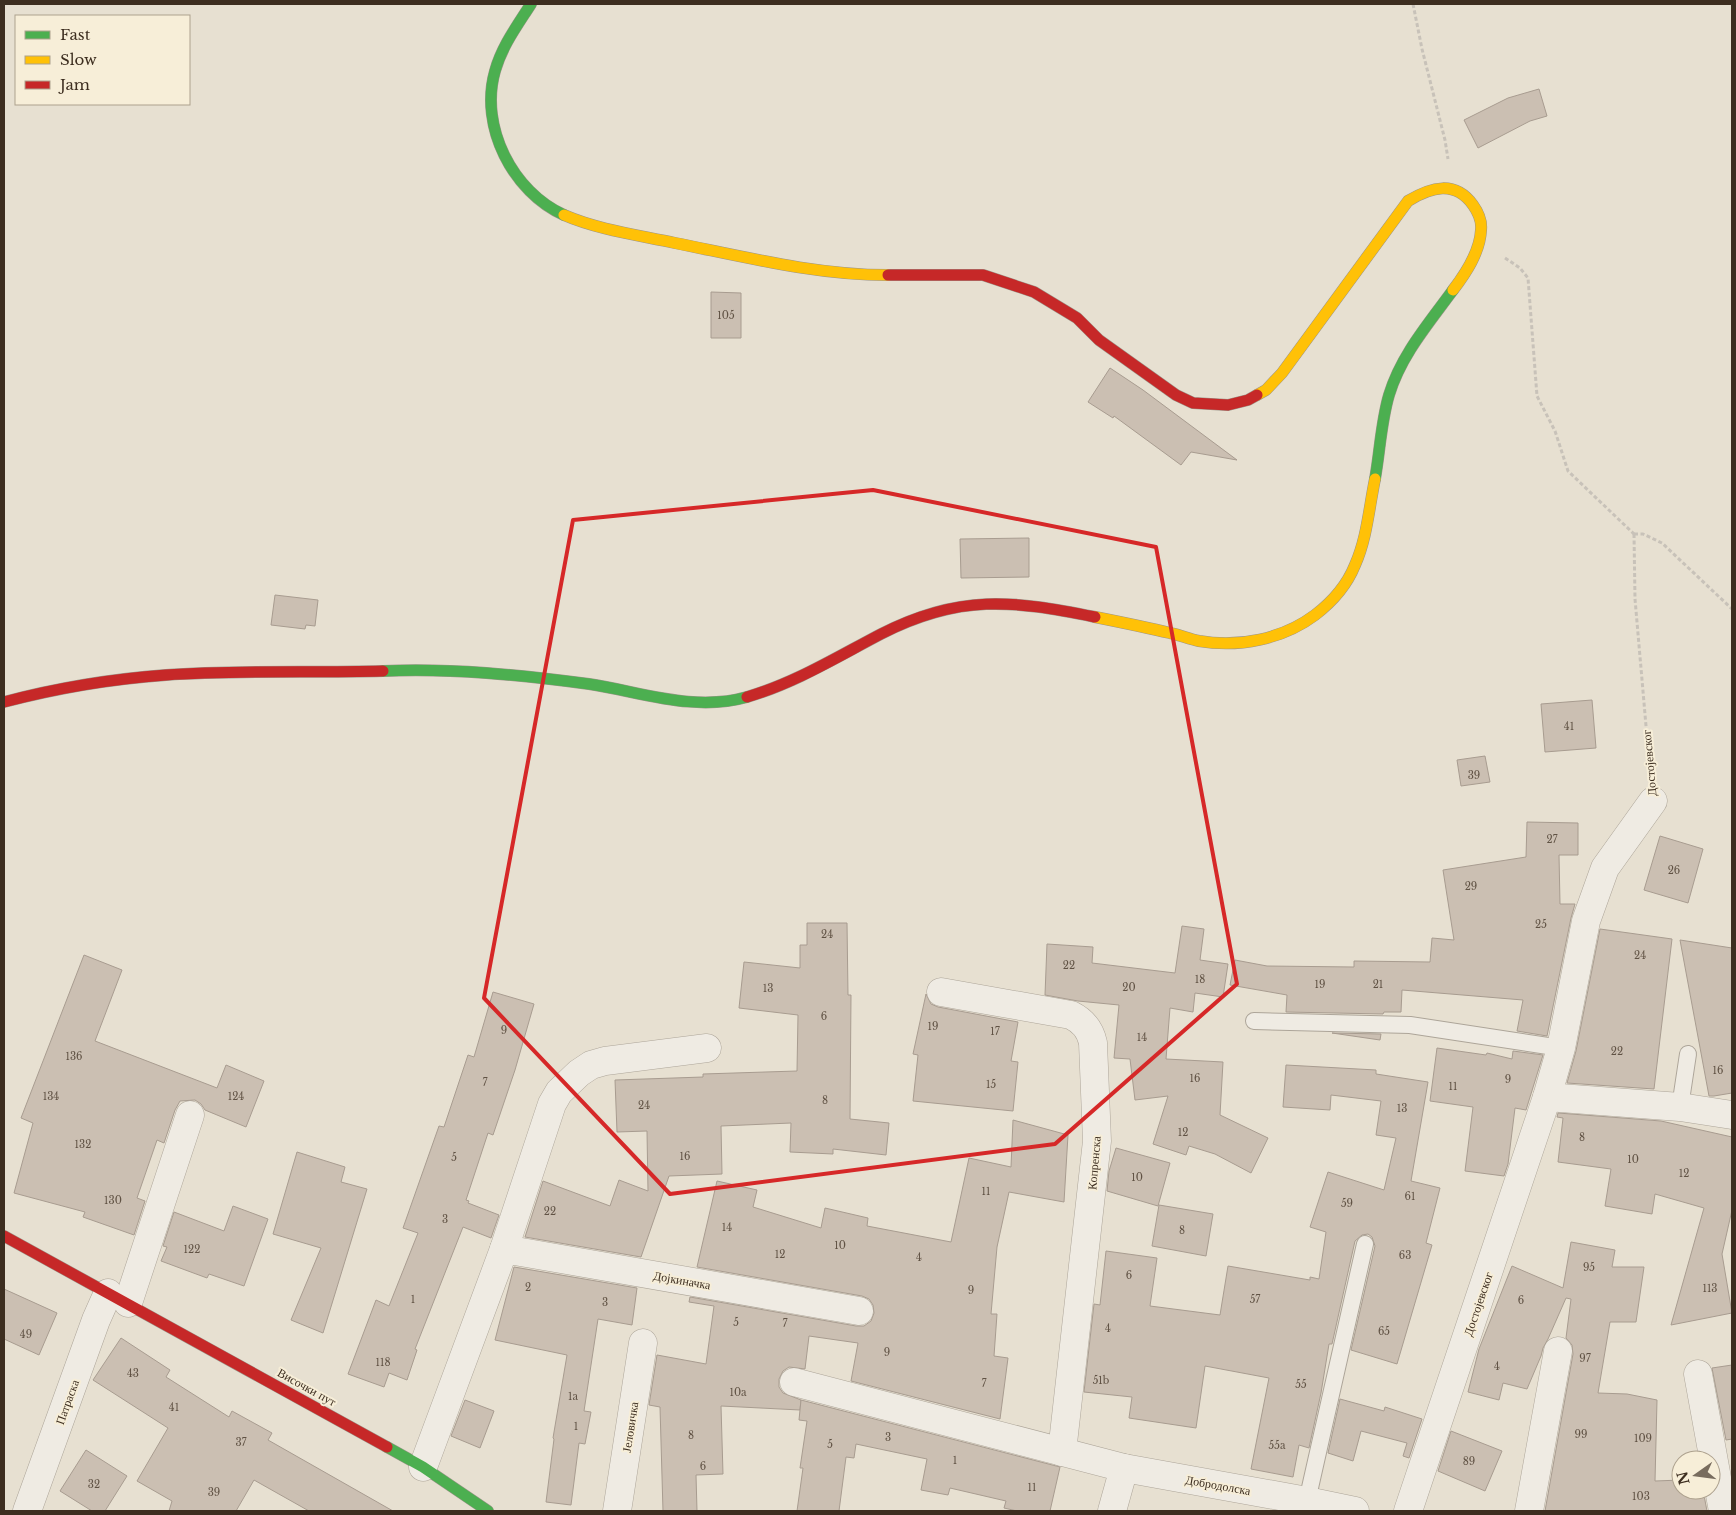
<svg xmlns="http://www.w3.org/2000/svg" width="1736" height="1515" font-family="'Libre Baskerville',serif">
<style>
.building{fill:#cbbfb2;stroke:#a89c90}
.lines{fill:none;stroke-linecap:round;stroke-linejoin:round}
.lane-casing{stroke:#ada599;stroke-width:18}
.street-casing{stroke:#ada599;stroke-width:29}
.fast-casing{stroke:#9c958a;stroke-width:12}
.slow-casing{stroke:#9c958a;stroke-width:12}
.jam-casing{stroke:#9c958a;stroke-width:12}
.path{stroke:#c8c2b9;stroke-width:3;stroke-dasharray:4 2.5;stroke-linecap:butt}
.lane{stroke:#efebe3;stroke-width:16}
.street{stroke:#efebe3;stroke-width:28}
.fast{stroke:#4caf50;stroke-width:11}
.slow{stroke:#ffc107;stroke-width:11}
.jam{stroke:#c62828;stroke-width:11}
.marked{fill:none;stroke:#d62828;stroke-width:4;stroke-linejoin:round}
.labels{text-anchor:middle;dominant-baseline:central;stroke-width:4;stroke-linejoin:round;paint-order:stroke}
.number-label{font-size:10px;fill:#605244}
.street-label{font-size:12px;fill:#3d2e20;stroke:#f7eed8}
</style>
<rect width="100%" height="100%" fill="#e7e0d1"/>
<!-- building -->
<g class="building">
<polygon points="1539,89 1547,116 1530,121 1478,148 1464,120 1508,98"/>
<polygon points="711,292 741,293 741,338 711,338"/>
<polygon points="1110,368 1143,390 1237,460 1191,452 1181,465 1114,416 1113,418 1088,402"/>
<polygon points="1029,538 1029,577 961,578 960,539"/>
<polygon points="275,595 318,600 315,626 306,625 305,629 271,625"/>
<polygon points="1592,700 1596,748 1545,752 1541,704"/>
<polygon points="1485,756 1490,782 1461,786 1457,760"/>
<polygon points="1527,822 1578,823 1578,855 1559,855 1560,904 1575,904 1571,918 1547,1036 1517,1031 1523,1000 1402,990 1401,1012 1384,1012 1383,1014 1286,1012 1287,995 1230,985 1235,960 1267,966 1354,967 1354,961 1430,962 1432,938 1454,940 1443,870 1526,857"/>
<polygon points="1660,836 1703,849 1688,903 1644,890"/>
<polygon points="807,923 847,923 848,995 851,995 850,1119 889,1123 886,1155 833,1149 833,1154 790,1152 791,1123 721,1126 722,1174 669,1176 641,1257 525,1237 543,1181 610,1206 619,1180 648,1191 647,1131 617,1132 615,1080 703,1077 703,1074 797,1071 798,1015 739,1008 744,962 800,968 800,945 807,945"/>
<polygon points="1182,926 1204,929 1200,960 1228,964 1223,997 1195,993 1193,1012 1170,1008 1166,1059 1223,1062 1220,1115 1268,1138 1251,1173 1215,1154 1189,1146 1186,1155 1153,1144 1168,1096 1135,1100 1130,1059 1114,1058 1119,1005 1078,1001 1045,995 1047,944 1093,947 1092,963 1175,973"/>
<polygon points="1600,929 1672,939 1654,1089 1567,1083 1576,1051"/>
<polygon points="1680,940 1732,948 1732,1093 1714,1096 1709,1096"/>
<polygon points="84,955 122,970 95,1041 217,1088 226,1065 264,1081 246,1127 205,1110 201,1104 195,1100 180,1101 175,1110 164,1143 157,1140 137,1198 145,1201 134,1235 83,1217 85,1212 14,1193 33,1123 21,1118"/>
<polygon points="493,992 534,1004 515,1070 493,1135 488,1133 466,1200 469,1201 468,1203 499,1215 491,1238 463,1227 415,1349 417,1350 407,1380 389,1373 384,1387 348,1374 376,1300 389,1306 418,1233 403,1228 439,1126 444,1127 468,1055 474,1057"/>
<polygon points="926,994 931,1004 938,1007 1018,1022 1011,1061 1018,1062 1013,1111 913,1101 918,1055 913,1054"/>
<polygon points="1332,1033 1381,1034 1380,1040"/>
<polygon points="1437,1048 1486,1055 1487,1053 1512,1059 1513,1051 1543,1055 1526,1110 1515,1108 1508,1164 1504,1176 1465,1171 1473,1107 1430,1101"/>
<polygon points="1286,1065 1376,1070 1376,1074 1428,1082 1411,1181 1440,1188 1426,1243 1432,1245 1397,1364 1351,1350 1375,1246 1372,1237 1368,1234 1362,1235 1355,1241 1332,1344 1329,1344 1321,1393 1309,1448 1299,1445 1293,1477 1251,1469 1269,1378 1205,1366 1196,1428 1129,1418 1132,1397 1084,1392 1094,1304 1100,1305 1106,1251 1157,1258 1150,1306 1220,1315 1228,1266 1310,1280 1310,1277 1319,1279 1326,1232 1310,1227 1328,1172 1384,1190 1396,1138 1376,1135 1381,1101 1331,1095 1330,1110 1283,1107"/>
<polygon points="1558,1113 1661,1121 1732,1137 1732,1210 1722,1254 1732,1313 1671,1325 1704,1208 1655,1194 1652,1214 1605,1206 1611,1169 1558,1162 1563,1118 1557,1117"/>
<polygon points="1013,1120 1068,1135 1064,1202 1009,1192 997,1247 991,1314 997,1314 994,1356 1008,1358 1000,1419 851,1381 858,1343 809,1336 805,1369 789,1367 783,1371 779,1379 779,1387 783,1393 801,1400 800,1410 721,1406 723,1474 696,1475 697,1511 663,1511 660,1407 649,1405 657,1355 706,1364 714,1306 689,1302 690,1297 856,1326 864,1326 871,1321 874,1313 873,1305 869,1299 862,1296 697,1267 717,1181 757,1190 753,1207 821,1228 825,1208 868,1218 867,1226 951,1242 969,1158 1011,1167"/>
<polygon points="1116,1148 1170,1163 1158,1206 1107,1191 1109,1171"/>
<polygon points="297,1152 345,1167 341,1182 367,1189 323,1333 291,1320 321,1248 273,1234"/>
<polygon points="1159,1205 1213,1214 1206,1256 1152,1246"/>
<polygon points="233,1206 268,1219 244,1286 209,1274 207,1278 161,1261 167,1247 163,1246 174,1212 224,1231"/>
<polygon points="1571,1242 1615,1250 1612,1267 1644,1267 1636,1322 1610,1322 1598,1393 1627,1394 1657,1400 1655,1481 1681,1480 1681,1490 1703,1490 1707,1511 1545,1511 1573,1354 1572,1345 1566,1338 1571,1299 1566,1298 1548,1339 1543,1348 1541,1356 1527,1389 1503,1383 1499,1400 1468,1392 1479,1349 1512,1266 1563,1288"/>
<polygon points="514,1267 637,1288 632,1325 598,1319 584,1411 591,1412 585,1444 579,1443 571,1505 546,1502 554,1439 553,1438 567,1355 495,1340"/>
<polygon points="4,1289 57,1313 39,1355 4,1339"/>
<polygon points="121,1338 170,1370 166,1377 229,1417 232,1411 272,1433 268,1440 393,1511 309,1511 254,1480 236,1511 169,1511 172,1501 137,1481 168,1428 93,1380"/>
<polygon points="1732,1365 1732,1439 1726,1440 1712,1368"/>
<polygon points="1340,1399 1384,1411 1385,1407 1422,1419 1409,1458 1403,1456 1407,1443 1361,1431 1353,1461 1328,1453"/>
<polygon points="465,1400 494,1411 480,1448 451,1436"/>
<polygon points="801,1400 1060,1467 1050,1511 1017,1511 1004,1508 1006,1501 950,1488 948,1495 921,1490 927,1459 856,1444 854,1458 846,1457 839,1511 797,1511 803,1468 800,1468 807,1421 799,1420"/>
<polygon points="1451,1431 1502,1451 1485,1491 1438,1471"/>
<polygon points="86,1450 127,1476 105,1511 92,1511 60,1491"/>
</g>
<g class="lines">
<defs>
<g id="lane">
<polyline points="1254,1021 1410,1025 1561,1048"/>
<polyline points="1680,1107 1688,1054"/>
<polyline points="1307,1501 1365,1244"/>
</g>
<g id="street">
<path d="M941,992l130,23c12,6 19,14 22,28l4,98 -35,311"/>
<polyline points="1547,1097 1680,1107 1732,1115"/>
<polyline points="504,1249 552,1104 559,1092 579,1073 591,1065 605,1061 707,1048"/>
<polyline points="128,1303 190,1115"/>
<polyline points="1698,1374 1723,1511"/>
<polyline points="794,1382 1124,1468 1307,1501 1355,1511"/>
<polyline points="423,1467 504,1249 859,1311"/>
<polyline points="27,1511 96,1320 108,1293"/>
<polyline points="617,1511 643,1343"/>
<polyline points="1112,1511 1124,1468"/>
<polyline points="1408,1511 1547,1097 1561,1048 1586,921 1605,868 1653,801"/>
<polyline points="1529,1511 1558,1351"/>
</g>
<g id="fast">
<path d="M531,4c-14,22 -29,42 -36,67 -16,56 18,121 69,144"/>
<path d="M1375,479c5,-28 6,-57 14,-84 12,-40 40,-72 64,-105"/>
<path d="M383,671c69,-3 138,4 206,13 53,8 105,28 158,13"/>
<polyline points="387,1447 423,1467 488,1511"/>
</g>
<g id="slow">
<path d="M564,215c35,15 74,20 111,28 70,14 141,32 213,32"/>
<path d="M1257,395l9,-5 16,-17 126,-172c23,-14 47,-21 65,4 5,7 9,16 8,25 -1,22 -15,43 -28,60"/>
<path d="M1095,617c25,5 50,10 75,16 10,2 19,6 29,8 40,7 84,-2 116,-26 17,-13 32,-30 40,-50 12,-27 14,-57 20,-86"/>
</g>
<g id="jam">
<polyline points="888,275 983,275 1034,292 1077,318 1099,340 1176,395 1193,403 1228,405 1248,400 1257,395"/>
<path d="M747,697c48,-14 90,-40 134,-63 78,-40 131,-34 214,-17"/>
<path d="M4,702c53,-14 107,-23 162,-27 72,-5 145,-2 217,-4"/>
<polyline points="4,1236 387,1447"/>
</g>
</defs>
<!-- lane casing -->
<use href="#lane" class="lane-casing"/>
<!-- street casing -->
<use href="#street" class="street-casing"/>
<!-- fast casing -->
<use href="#fast" class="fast-casing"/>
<!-- slow casing -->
<use href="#slow" class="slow-casing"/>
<!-- jam casing -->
<use href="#jam" class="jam-casing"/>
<!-- path -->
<g class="path">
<polyline points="1413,4 1422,49 1445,140 1448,159"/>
<polyline points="1505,258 1520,268 1528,278 1537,396 1555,431 1568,471 1634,534"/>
<polyline points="1634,534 1635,599 1650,772"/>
<polyline points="1634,534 1643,534 1662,543 1732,609"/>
</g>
<!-- lane -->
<use href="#lane" class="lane"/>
<!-- street -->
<use href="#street" class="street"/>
<!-- fast -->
<use href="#fast" class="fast"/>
<!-- slow -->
<use href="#slow" class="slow"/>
<!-- jam -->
<use href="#jam" class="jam"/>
</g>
<!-- marked area -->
<path class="marked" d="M873,490l283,57 81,437 -182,160 -385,50 -186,-196 89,-478z"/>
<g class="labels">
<!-- number labels -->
<g class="number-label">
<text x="726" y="315">105</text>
<text x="1569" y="726">41</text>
<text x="1474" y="775">39</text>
<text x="1552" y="839">27</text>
<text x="1674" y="870">26</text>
<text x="1471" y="886">29</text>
<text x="1541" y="924">25</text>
<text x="827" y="934">24</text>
<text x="1640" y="955">24</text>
<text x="1069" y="965">22</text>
<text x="1200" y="979">18</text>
<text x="1320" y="984">19</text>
<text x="1378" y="984">21</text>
<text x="1129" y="987">20</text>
<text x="768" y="988">13</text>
<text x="824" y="1016">6</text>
<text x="933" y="1026">19</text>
<text x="504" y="1030">9</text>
<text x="995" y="1031">17</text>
<text x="1142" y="1037">14</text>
<text x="1617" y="1051">22</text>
<text x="74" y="1056">136</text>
<text x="1718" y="1070">16</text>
<text x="1195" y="1078">16</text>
<text x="1508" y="1079">9</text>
<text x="485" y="1082">7</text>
<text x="991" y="1084">15</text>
<text x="1453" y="1086">11</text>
<text x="51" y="1096">134</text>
<text x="236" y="1096">124</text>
<text x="825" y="1100">8</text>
<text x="644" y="1105">24</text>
<text x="1402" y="1108">13</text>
<text x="1183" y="1132">12</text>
<text x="1582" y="1137">8</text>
<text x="83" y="1144">132</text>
<text x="685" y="1156">16</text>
<text x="454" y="1157">5</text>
<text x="1633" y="1159">10</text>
<text x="1684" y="1173">12</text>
<text x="1137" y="1177">10</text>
<text x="986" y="1191">11</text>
<text x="1410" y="1196">61</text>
<text x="113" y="1200">130</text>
<text x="1347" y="1203">59</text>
<text x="550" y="1211">22</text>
<text x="445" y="1219">3</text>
<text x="727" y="1227">14</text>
<text x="1182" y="1230">8</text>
<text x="840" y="1245">10</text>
<text x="192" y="1249">122</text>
<text x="780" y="1254">12</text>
<text x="1405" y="1255">63</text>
<text x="919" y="1257">4</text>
<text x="1589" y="1267">95</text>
<text x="1129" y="1275">6</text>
<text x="528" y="1287">2</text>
<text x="1710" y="1288">113</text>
<text x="971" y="1290">9</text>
<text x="413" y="1299">1</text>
<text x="1255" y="1299">57</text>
<text x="1521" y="1300">6</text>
<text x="605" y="1302">3</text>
<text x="736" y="1322">5</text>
<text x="785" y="1323">7</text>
<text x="1108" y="1328">4</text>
<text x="1384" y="1331">65</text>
<text x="26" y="1334">49</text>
<text x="887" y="1352">9</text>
<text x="1585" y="1358">97</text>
<text x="383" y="1362">118</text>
<text x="1497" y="1366">4</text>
<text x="133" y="1373">43</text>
<text x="1101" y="1380">51b</text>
<text x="984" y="1383">7</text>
<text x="1301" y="1384">55</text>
<text x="738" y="1392">10a</text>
<text x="573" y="1396">1a</text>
<text x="174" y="1407">41</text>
<text x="576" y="1426">1</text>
<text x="1581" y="1434">99</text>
<text x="691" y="1435">8</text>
<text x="888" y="1437">3</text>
<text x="1643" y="1438">109</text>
<text x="241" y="1442">37</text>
<text x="830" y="1444">5</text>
<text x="1277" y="1445">55a</text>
<text x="955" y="1460">1</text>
<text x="1469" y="1461">89</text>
<text x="703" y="1466">6</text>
<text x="94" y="1484">32</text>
<text x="1032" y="1487">11</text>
<text x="214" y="1492">39</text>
<text x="1641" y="1496">103</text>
</g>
<!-- street labels -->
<g class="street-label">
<text transform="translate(1649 763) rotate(-95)">Достојевског</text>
<text transform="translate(1094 1163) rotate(-85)">Копренска</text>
<text transform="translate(682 1280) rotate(10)">Дојкиначка</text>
<text transform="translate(1478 1304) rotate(-71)">Достојевског</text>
<text transform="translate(307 1387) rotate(29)">Височки пут</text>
<text transform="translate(67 1402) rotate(-70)">Патраска</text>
<text transform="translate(630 1427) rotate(-81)">Јеловичка</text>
<text transform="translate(1218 1485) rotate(10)">Добродолска</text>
</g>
</g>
<!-- border -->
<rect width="1736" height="1515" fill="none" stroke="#3d2e20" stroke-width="10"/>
<!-- legend -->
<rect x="15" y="15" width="175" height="90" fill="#f7eed8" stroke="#ada18e"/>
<rect x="25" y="31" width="25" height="8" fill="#4caf50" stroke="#ada18e"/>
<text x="60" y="40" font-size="15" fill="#3d2e20">Fast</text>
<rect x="25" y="56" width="25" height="8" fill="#ffc107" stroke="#ada18e"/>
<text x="60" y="65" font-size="15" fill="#3d2e20">Slow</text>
<rect x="25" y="81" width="25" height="8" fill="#c62828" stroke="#ada18e"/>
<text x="60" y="90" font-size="15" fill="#3d2e20">Jam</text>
<!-- north arrow -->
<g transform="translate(1696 1475) rotate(256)"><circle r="24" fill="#f7eed8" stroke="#ada18e"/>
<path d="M0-4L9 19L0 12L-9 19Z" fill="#786c5e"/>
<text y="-8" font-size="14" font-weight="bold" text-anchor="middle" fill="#3d2e20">N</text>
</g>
</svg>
